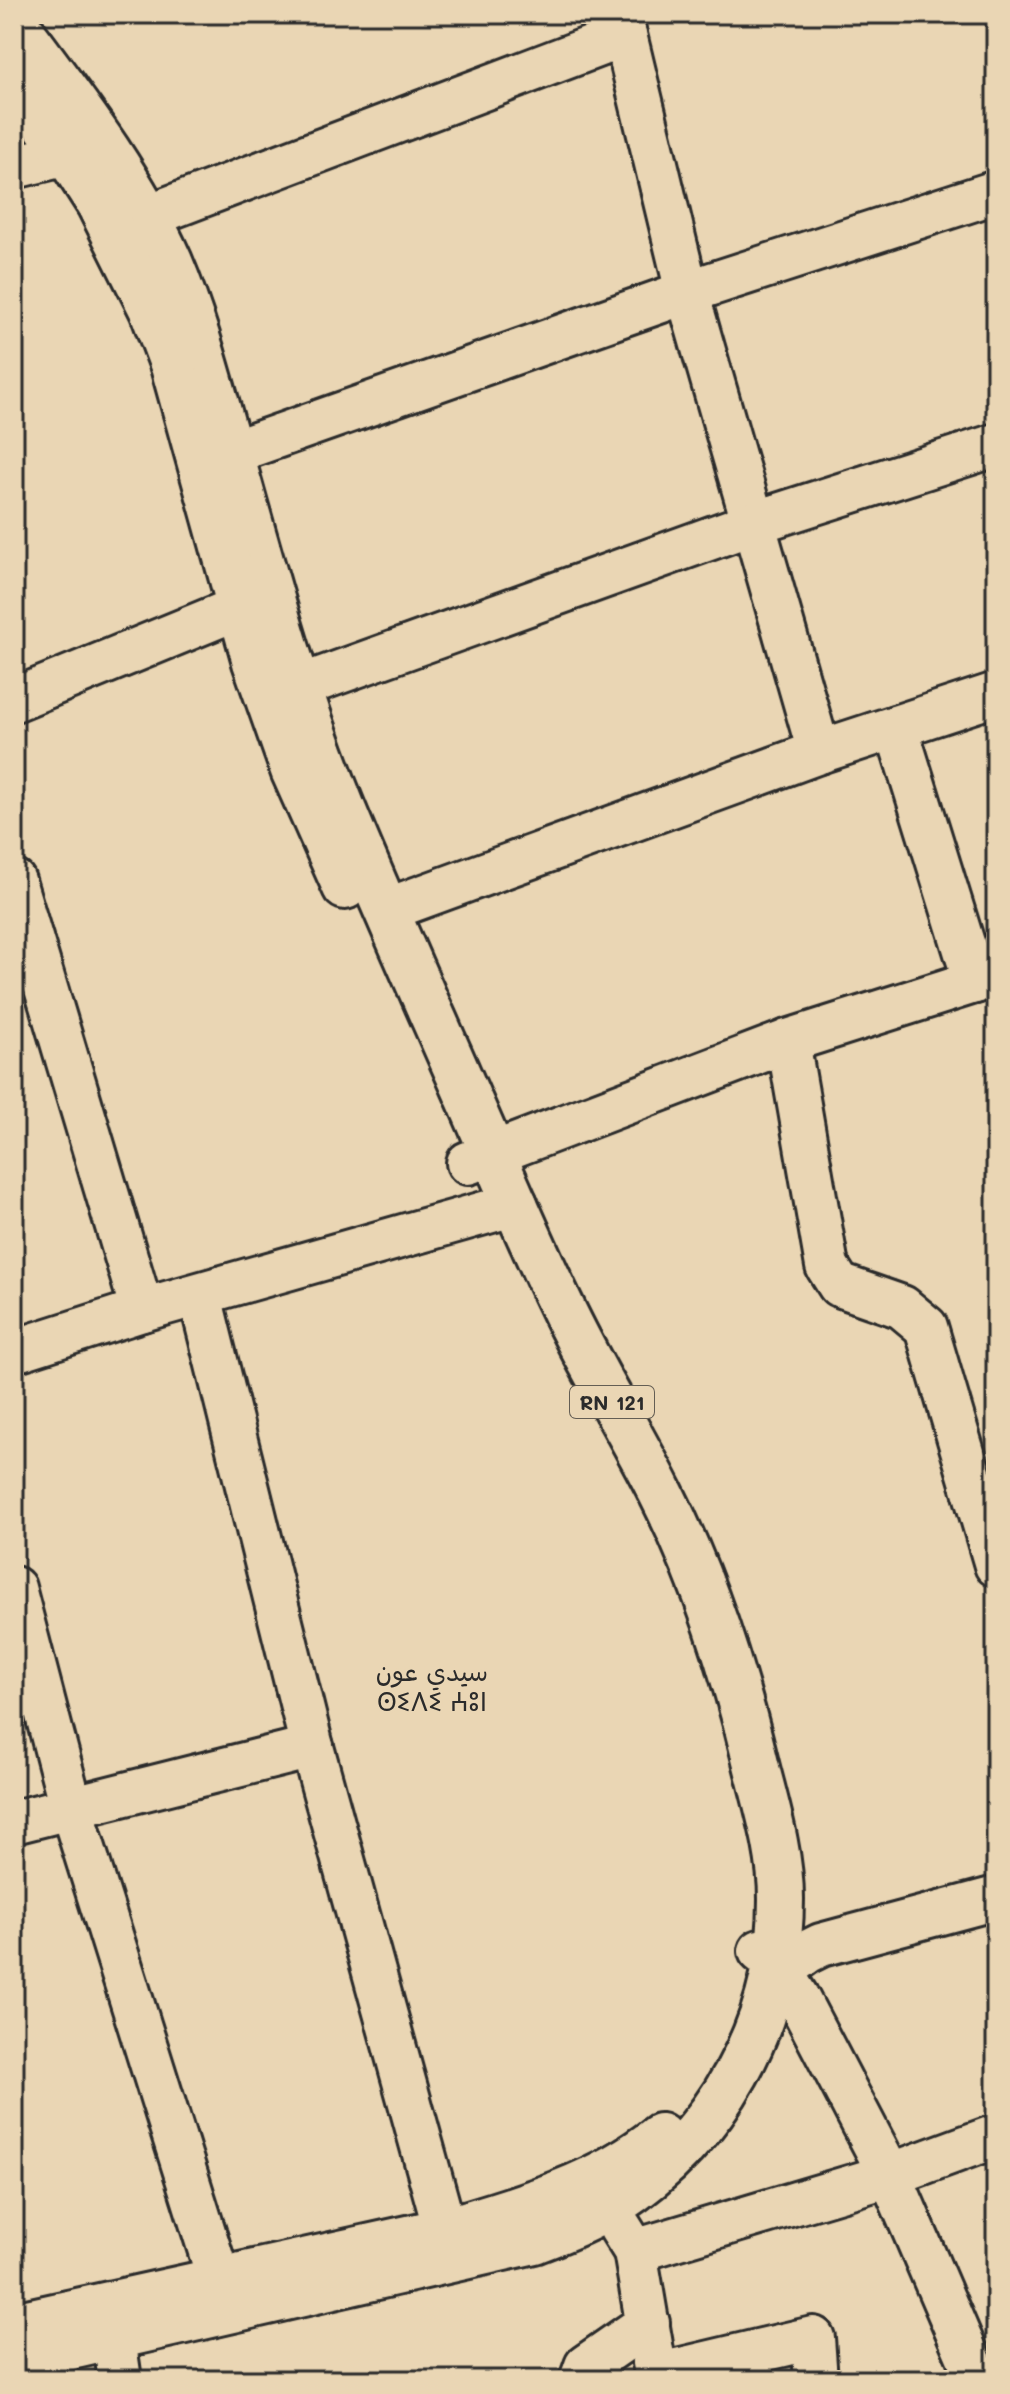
<svg xmlns="http://www.w3.org/2000/svg" width="1010" height="2394" font-family="Mali,'Playpen Sans Arabic','Noto Sans Tifinagh',sans-serif">
<style>
.lines{fill:none;stroke-linecap:round;stroke-linejoin:round}
.minor-casing{stroke:#2b2b2b;stroke-width:48}
.primary-casing{stroke:#2b2b2b;stroke-width:50}
.minor{stroke:#ead6b4;stroke-width:42}
.primary{stroke:#ead6b4;stroke-width:44}
.labels{text-anchor:middle;dominant-baseline:central;stroke-width:6;stroke-linejoin:round;paint-order:stroke}
.shield{fill:#ead6b4;stroke:#645e54;stroke-width:2}
.shield-label{font-size:20px;font-weight:bold;fill:#2b2b2b}
.quarter-label{font-size:26px;fill:#2b2b2b;stroke:#ead6b4}
</style>
<rect width="100%" height="100%" fill="#ead6b4"/>
<filter id="ink" filterUnits="userSpaceOnUse"><feTurbulence type="fractalNoise" baseFrequency=".0125" numOctaves="2"/><feDisplacementMap in="SourceGraphic" scale="16" xChannelSelector="R" yChannelSelector="G"/><feConvolveMatrix kernelMatrix="1 2 1 2 8 2 1 2 1" color-interpolation-filters="sRGB"/></filter>
<g filter="url(#ink)">
<g class="lines">
<defs>
<g id="minor">
<polyline points="620,14 687,292 819,752"/>
<polyline points="14,167 67,154"/>
<polyline points="148,216 625,35"/>
<polyline points="230,453 687,292 996,192"/>
<polyline points="298,687 753,523 996,445"/>
<polyline points="14,700 270,595"/>
<polyline points="896,727 975,982"/>
<polyline points="14,881 142,1310"/>
<polyline points="386,910 819,752 996,694"/>
<polyline points="788,1041 827,1266 839,1285 902,1307 926,1327 996,1565"/>
<polyline points="468,1163 788,1041 996,975"/>
<polyline points="200,1296 312,1747 445,2230"/>
<polyline points="14,1351 142,1310 516,1204"/>
<polyline points="14,1588 71,1807 219,2280"/>
<polyline points="14,1822 312,1747"/>
<polyline points="760,1951 776,1964 797,1997 890,2175 978,2380"/>
<polyline points="781,1971 807,1952 821,1945 996,1898"/>
<polyline points="620,2227 635,2251 657,2380"/>
<polyline points="635,2251 890,2175 996,2136"/>
<polyline points="109,2304 120,2380"/>
<polyline points="656,2375 813,2338 816,2380"/>
<polyline points="581,2380 586,2366 648,2323"/>
</g>
<g id="primary">
<path d="M14,21c57,77 117,153 156,241 28,66 44,135 64,203 33,117 64,234 110,346 40,97 83,192 125,288 30,68 59,138 92,206 30,64 68,124 100,188 43,85 73,178 95,271 11,44 25,89 25,135 0,125 -63,238 -167,305 -25,16 -52,26 -80,37l-520,119"/>
<polyline points="14,81 67,154 99,204 152,310 173,366 255,662 293,770 345,887"/>
<path d="M14,2325l431,-95c75,-22 154,-44 215,-94"/>
</g>
</defs>
<!-- minor casing -->
<use href="#minor" class="minor-casing"/>
<!-- primary casing -->
<use href="#primary" class="primary-casing"/>
<!-- minor -->
<use href="#minor" class="minor"/>
<!-- primary -->
<use href="#primary" class="primary"/>
</g>
</g>
<g class="labels">
<!-- shield labels -->
<rect class="shield" x="570" y="1386" width="84" height="32" rx="6"/>
<g class="shield-label">
<text x="612" y="1402">RN 121</text>
</g>
<!-- quarter labels -->
<g class="quarter-label">
<text x="432" y="1671">سيدي عون<tspan x="432" dy="30">ⵙⵉⴷⵉ ⵄⵓⵏ</tspan></text>
</g>
</g>
<!-- margin -->
<rect width="1010" height="2394" fill="none" stroke="#ead6b4" stroke-width="48"/>
<rect x="24" y="24" width="962" height="2346" fill="none" stroke="#2b2b2b" stroke-width="3" filter="url(#ink)"/>
</svg>
